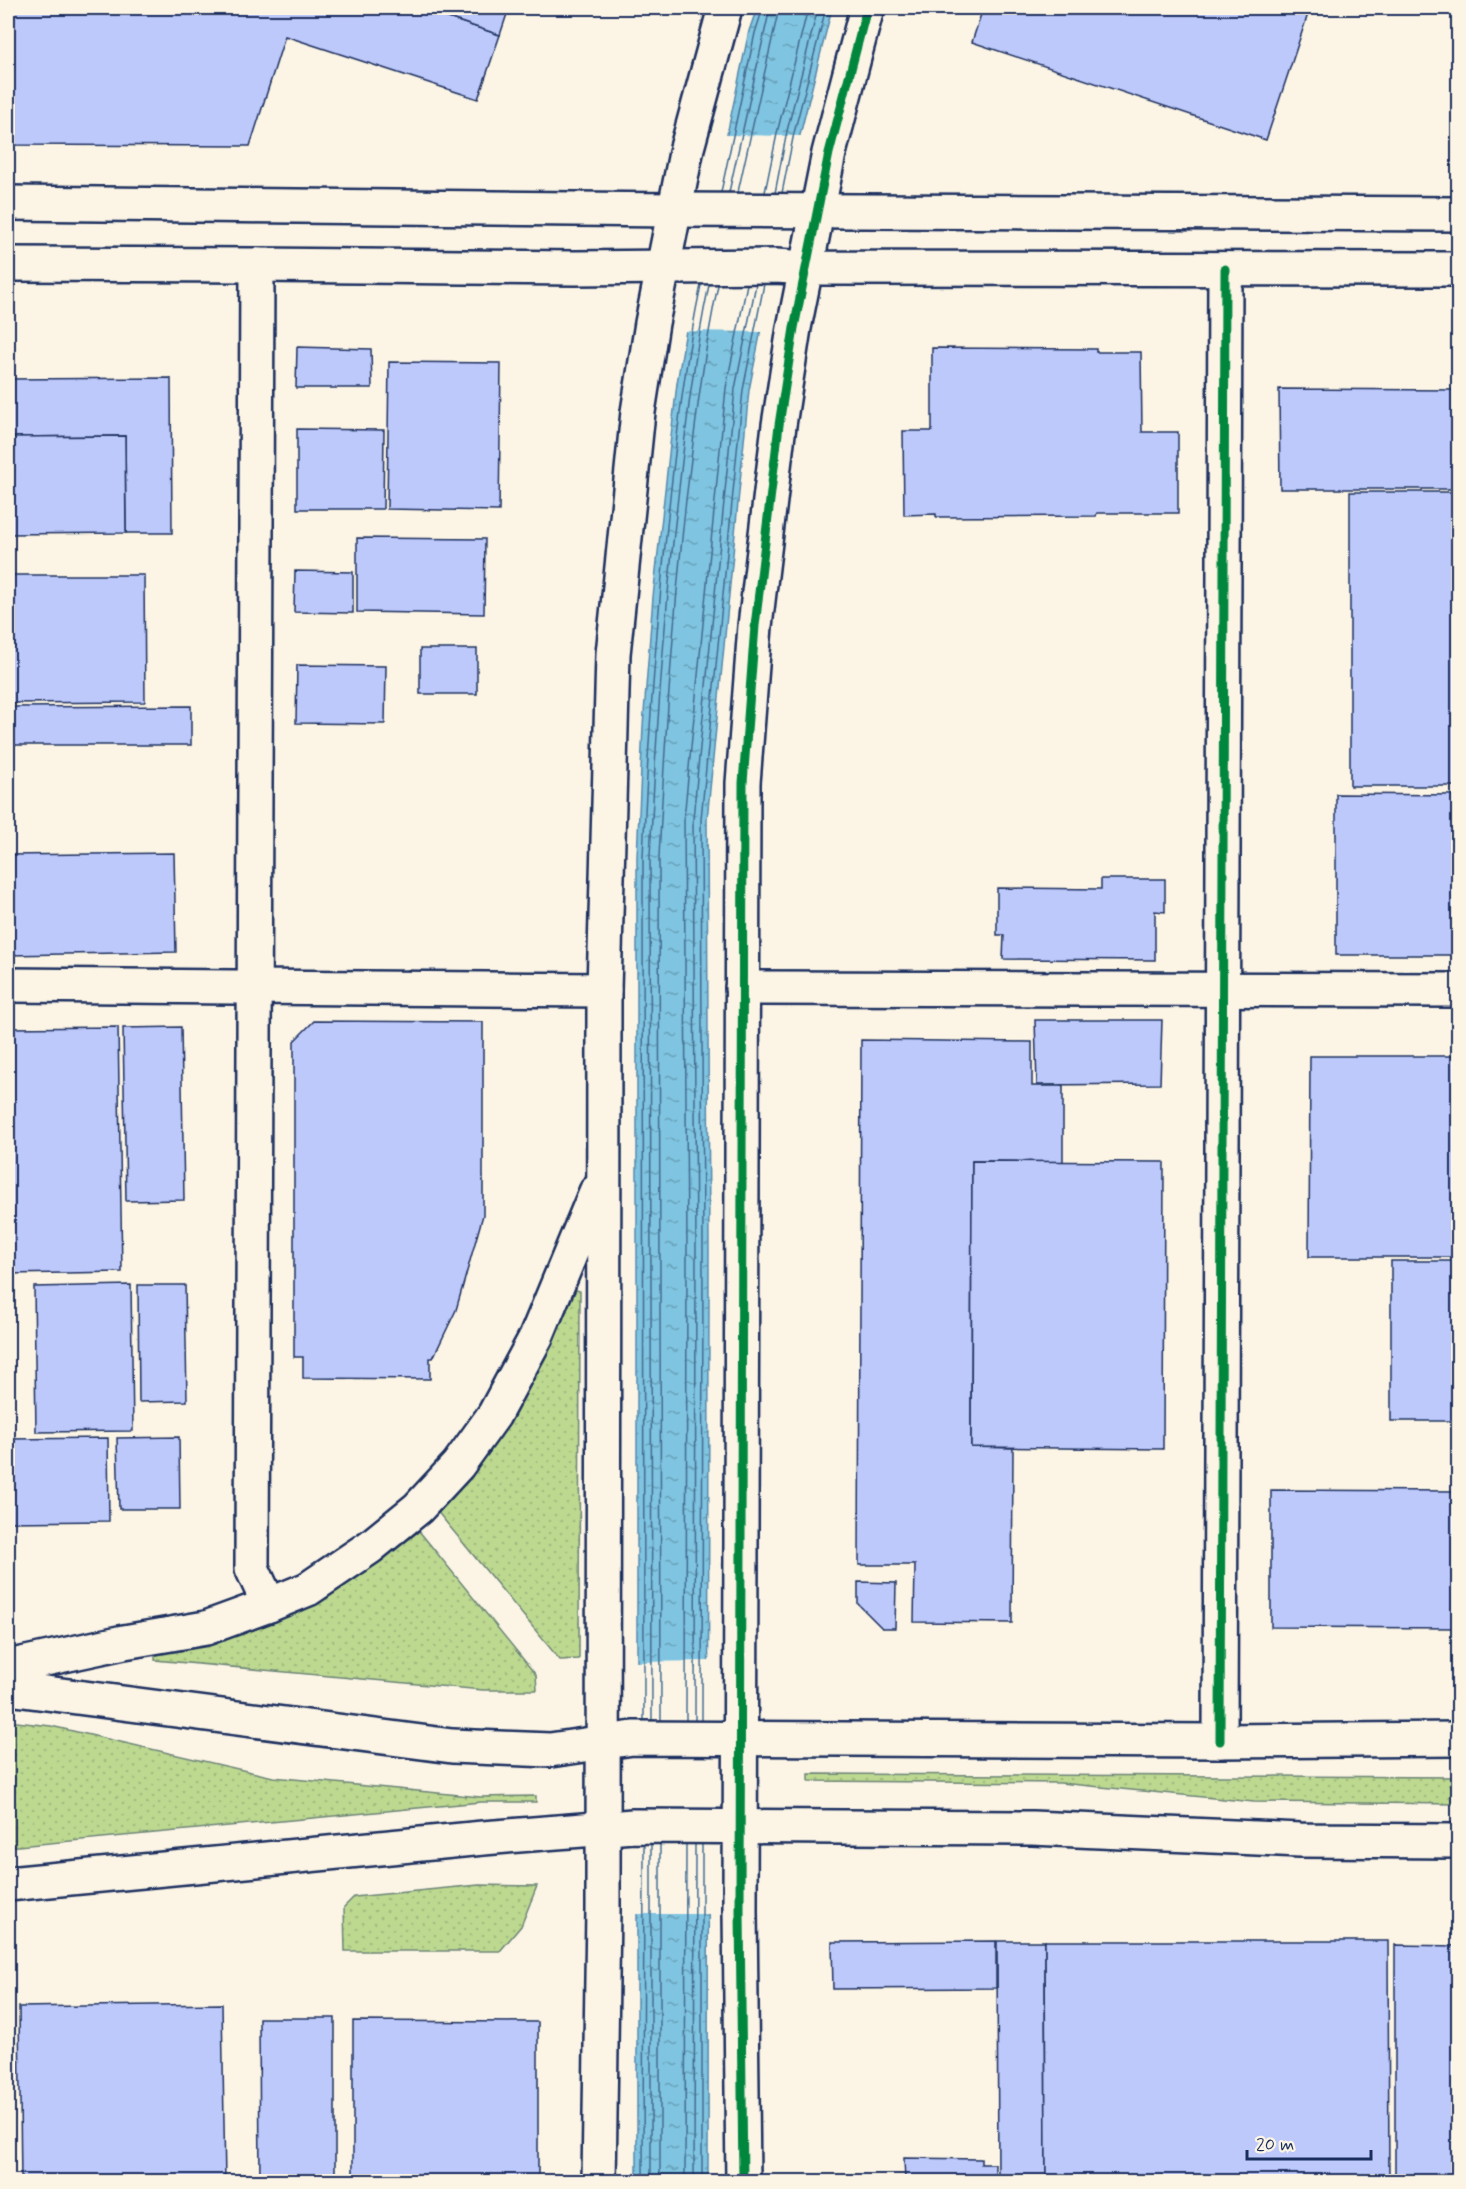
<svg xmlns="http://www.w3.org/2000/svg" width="1466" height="2189" font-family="Mynerve,sans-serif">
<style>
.grass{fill:url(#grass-dots);stroke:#6c8477;stroke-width:1.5}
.water{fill:url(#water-ripples);stroke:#5788ac;stroke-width:1.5}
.pier{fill:#fcf5e5}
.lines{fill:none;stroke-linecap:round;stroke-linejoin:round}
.shore{stroke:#436b92;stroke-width:1.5}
.building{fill:#bdc9fa;stroke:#1b2f5e;stroke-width:1.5}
.minor-casing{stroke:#1b2f5e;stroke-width:38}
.minor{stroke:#fcf5e5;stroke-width:33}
.cycleway-casing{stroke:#fcf5e5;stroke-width:13}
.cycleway{stroke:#00873e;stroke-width:9}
</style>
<defs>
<pattern id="grass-dots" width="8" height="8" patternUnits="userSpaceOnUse" patternTransform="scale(1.5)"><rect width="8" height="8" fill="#bdd990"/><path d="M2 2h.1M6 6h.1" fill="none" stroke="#a2bb7f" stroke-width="1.8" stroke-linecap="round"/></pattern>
<pattern id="water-ripples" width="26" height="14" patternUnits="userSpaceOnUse" patternTransform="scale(1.5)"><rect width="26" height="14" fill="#7fc4e0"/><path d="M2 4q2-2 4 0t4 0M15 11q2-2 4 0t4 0" fill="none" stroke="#67a0b9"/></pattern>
</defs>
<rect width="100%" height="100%" fill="#fcf5e5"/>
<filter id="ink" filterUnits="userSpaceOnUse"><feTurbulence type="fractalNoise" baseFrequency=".0167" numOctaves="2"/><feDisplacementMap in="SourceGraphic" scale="12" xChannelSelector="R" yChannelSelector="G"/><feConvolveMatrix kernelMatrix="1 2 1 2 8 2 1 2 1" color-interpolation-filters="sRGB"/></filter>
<g filter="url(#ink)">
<!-- grass -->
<g class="grass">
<polygon points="576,1290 580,1291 579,1659 560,1660 436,1510 498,1440 531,1382"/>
<path d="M419,1531l117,144 1,15h-54l-328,-30v-5c106,-18 181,-57 264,-124z"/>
<polygon points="8,1721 51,1726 273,1777 480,1797 536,1796 536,1802 481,1802 8,1847"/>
<polygon points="809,1774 1458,1777 1458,1804 1254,1802 1060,1783 809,1781"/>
<polygon points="479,1885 537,1886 521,1926 500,1951 345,1951 344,1907 354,1897"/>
</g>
<!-- water -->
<polygon class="water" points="757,8 832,8 800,135 749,390 707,820 709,1248 708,2181 637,2182 637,857 643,726 653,597 677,383 689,313 749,31"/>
<!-- pier -->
<g class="pier">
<polygon points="724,135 802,136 763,332 684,331"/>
<polygon points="711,1661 711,1914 635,1914 635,1662"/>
</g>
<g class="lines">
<!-- shore -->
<g class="shore">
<polyline points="721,192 755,33 763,8"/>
<polyline points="729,192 770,8"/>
<polyline points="738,192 779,8"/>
<polyline points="765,192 778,129 808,8"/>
<polyline points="775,193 787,131 818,8"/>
<polyline points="782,193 794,133 826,8"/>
<path d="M644,1720l-1,-863c5,-121 14,-240 27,-360 8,-71 16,-142 31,-212"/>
<path d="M652,1720l-2,-863c6,-121 14,-240 28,-360 8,-71 16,-142 31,-212"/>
<path d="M661,1720l-2,-863c6,-120 14,-238 27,-357 9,-73 17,-144 32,-215"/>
<polyline points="686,1720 687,1248 684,819 726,388 747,284"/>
<polyline points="695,1720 696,1248 693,819 735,389 756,284"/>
<polyline points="702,1720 703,1248 701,819 743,390 764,284"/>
<polyline points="643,2182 644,1844"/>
<polyline points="651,2182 651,1844"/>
<polyline points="660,2182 660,1844"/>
<polyline points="685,2182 686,1844"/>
<polyline points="694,2182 695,1844"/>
<polyline points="702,2182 702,1844"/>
</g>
</g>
<!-- building -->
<g class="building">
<polygon points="8,8 418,8 500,35 478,99 285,36 250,146 8,145"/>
<polygon points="418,8 509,8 500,35"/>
<polygon points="983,8 1310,8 1266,140 972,42"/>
<polygon points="297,347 371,349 372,388 296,388"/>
<polygon points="932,348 1096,349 1096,352 1141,352 1142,432 1178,432 1178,513 1097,513 1096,516 936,517 936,514 904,515 903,431 932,431"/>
<polygon points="389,362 501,363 499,511 387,509"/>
<polygon points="171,378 172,533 126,533 125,436 8,437 8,379"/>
<polygon points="1279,389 1458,390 1458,489 1280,489"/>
<polygon points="297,429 384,430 383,509 297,509"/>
<polygon points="125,436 126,533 8,534 8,437"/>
<rect x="1350" y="492" width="108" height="294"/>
<polygon points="357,538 485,539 484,614 357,612"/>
<polygon points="295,571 353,572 353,613 294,612"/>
<polygon points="8,575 144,575 145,702 8,703"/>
<rect x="420" y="649" width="57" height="45"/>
<polygon points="297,665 386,666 385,724 296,723"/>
<polygon points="191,706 191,745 8,745 8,707"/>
<polygon points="1336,794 1458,795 1458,955 1336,955"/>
<polygon points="174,853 176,952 8,955 8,855"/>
<polygon points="1101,879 1165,879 1165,912 1155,911 1155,960 1003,959 1004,935 997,935 997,888 1101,889"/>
<polygon points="1035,1020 1162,1020 1160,1084 1037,1085"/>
<polygon points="314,1021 483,1022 483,1215 456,1310 433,1358 430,1358 430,1379 303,1378 303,1357 294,1357 294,1041"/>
<polygon points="118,1027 122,1272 8,1274 8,1028"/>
<polygon points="181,1027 184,1200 126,1201 123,1028"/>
<polygon points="861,1040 1032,1042 1032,1086 1063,1086 1063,1162 972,1161 971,1447 1013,1448 1012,1623 914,1622 915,1565 859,1565"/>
<polygon points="1310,1056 1458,1056 1458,1257 1309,1257"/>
<polygon points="972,1161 1164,1162 1163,1449 971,1447"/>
<rect x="1391" y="1261" width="67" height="160"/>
<polygon points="131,1285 133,1431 36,1432 34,1287"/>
<polygon points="138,1285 185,1285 187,1401 139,1402"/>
<polygon points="179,1437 180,1509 119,1509 117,1438"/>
<polygon points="108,1438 109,1521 8,1522 8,1439"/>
<polygon points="1271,1490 1458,1491 1458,1628 1271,1627"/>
<polygon points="858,1582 896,1583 895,1628 882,1628 858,1604"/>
<polygon points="996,1941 996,1988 833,1989 832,1942"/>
<polygon points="997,1941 1045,1941 1046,2182 998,2182"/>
<polygon points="1045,1941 1388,1941 1389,2182 1046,2182"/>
<polygon points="1395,1945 1458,1946 1458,2182 1395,2182"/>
<polygon points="222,2004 225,2182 21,2182 19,2007"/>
<polygon points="259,2018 335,2018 335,2182 260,2182"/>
<polygon points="353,2021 538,2022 538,2182 353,2182"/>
<polygon points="904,2158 981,2159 981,2164 995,2164 995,2182 905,2182"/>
</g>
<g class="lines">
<defs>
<g id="minor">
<polyline points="8,203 674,210 1458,214"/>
<polyline points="8,264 257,265 575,268 776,266 807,268 1458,269"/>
<polyline points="257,265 252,1568 269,1605"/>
<polyline points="8,985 604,990"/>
<polyline points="742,988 1458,990"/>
<polyline points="8,1667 124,1642 206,1628 269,1605 308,1589 370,1547 418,1508 458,1465 494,1415 536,1337 596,1192"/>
<polyline points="8,1688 452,1746 550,1750 633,1738 1220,1741 1458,1739"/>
<polyline points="1220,1741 1225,269"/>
<polyline points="8,1884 483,1838 633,1826 1032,1828 1300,1840 1458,1841"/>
<polyline points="599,2182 603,1910 604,990 613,654 638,412 652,323 687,148 725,8"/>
<polyline points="743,2182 740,1911 743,783 755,626 779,425 794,328 829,153 867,8"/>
</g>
</defs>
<!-- minor casing -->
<use href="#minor" class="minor-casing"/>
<!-- minor -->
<use href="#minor" class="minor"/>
<defs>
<g id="cycleway">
<polyline points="1220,1741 1225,269"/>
<polyline points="743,2182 740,1911 743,783 755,626 779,425 794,328 829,153 867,8"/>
</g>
</defs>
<!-- cycleway casing -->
<use href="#cycleway" class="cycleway-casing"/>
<!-- cycleway -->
<use href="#cycleway" class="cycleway"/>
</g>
</g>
<!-- margin -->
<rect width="1466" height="2189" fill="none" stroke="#fcf5e5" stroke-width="30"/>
<rect x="15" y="15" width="1436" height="2159" fill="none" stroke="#1b2f5e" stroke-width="2" filter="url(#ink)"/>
<!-- scale -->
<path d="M1247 2150v9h124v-9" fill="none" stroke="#1b2f5e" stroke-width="3"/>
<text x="1256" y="2150" font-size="18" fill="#1b2f5e" stroke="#fcf5e5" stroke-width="4.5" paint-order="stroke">20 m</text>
</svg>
